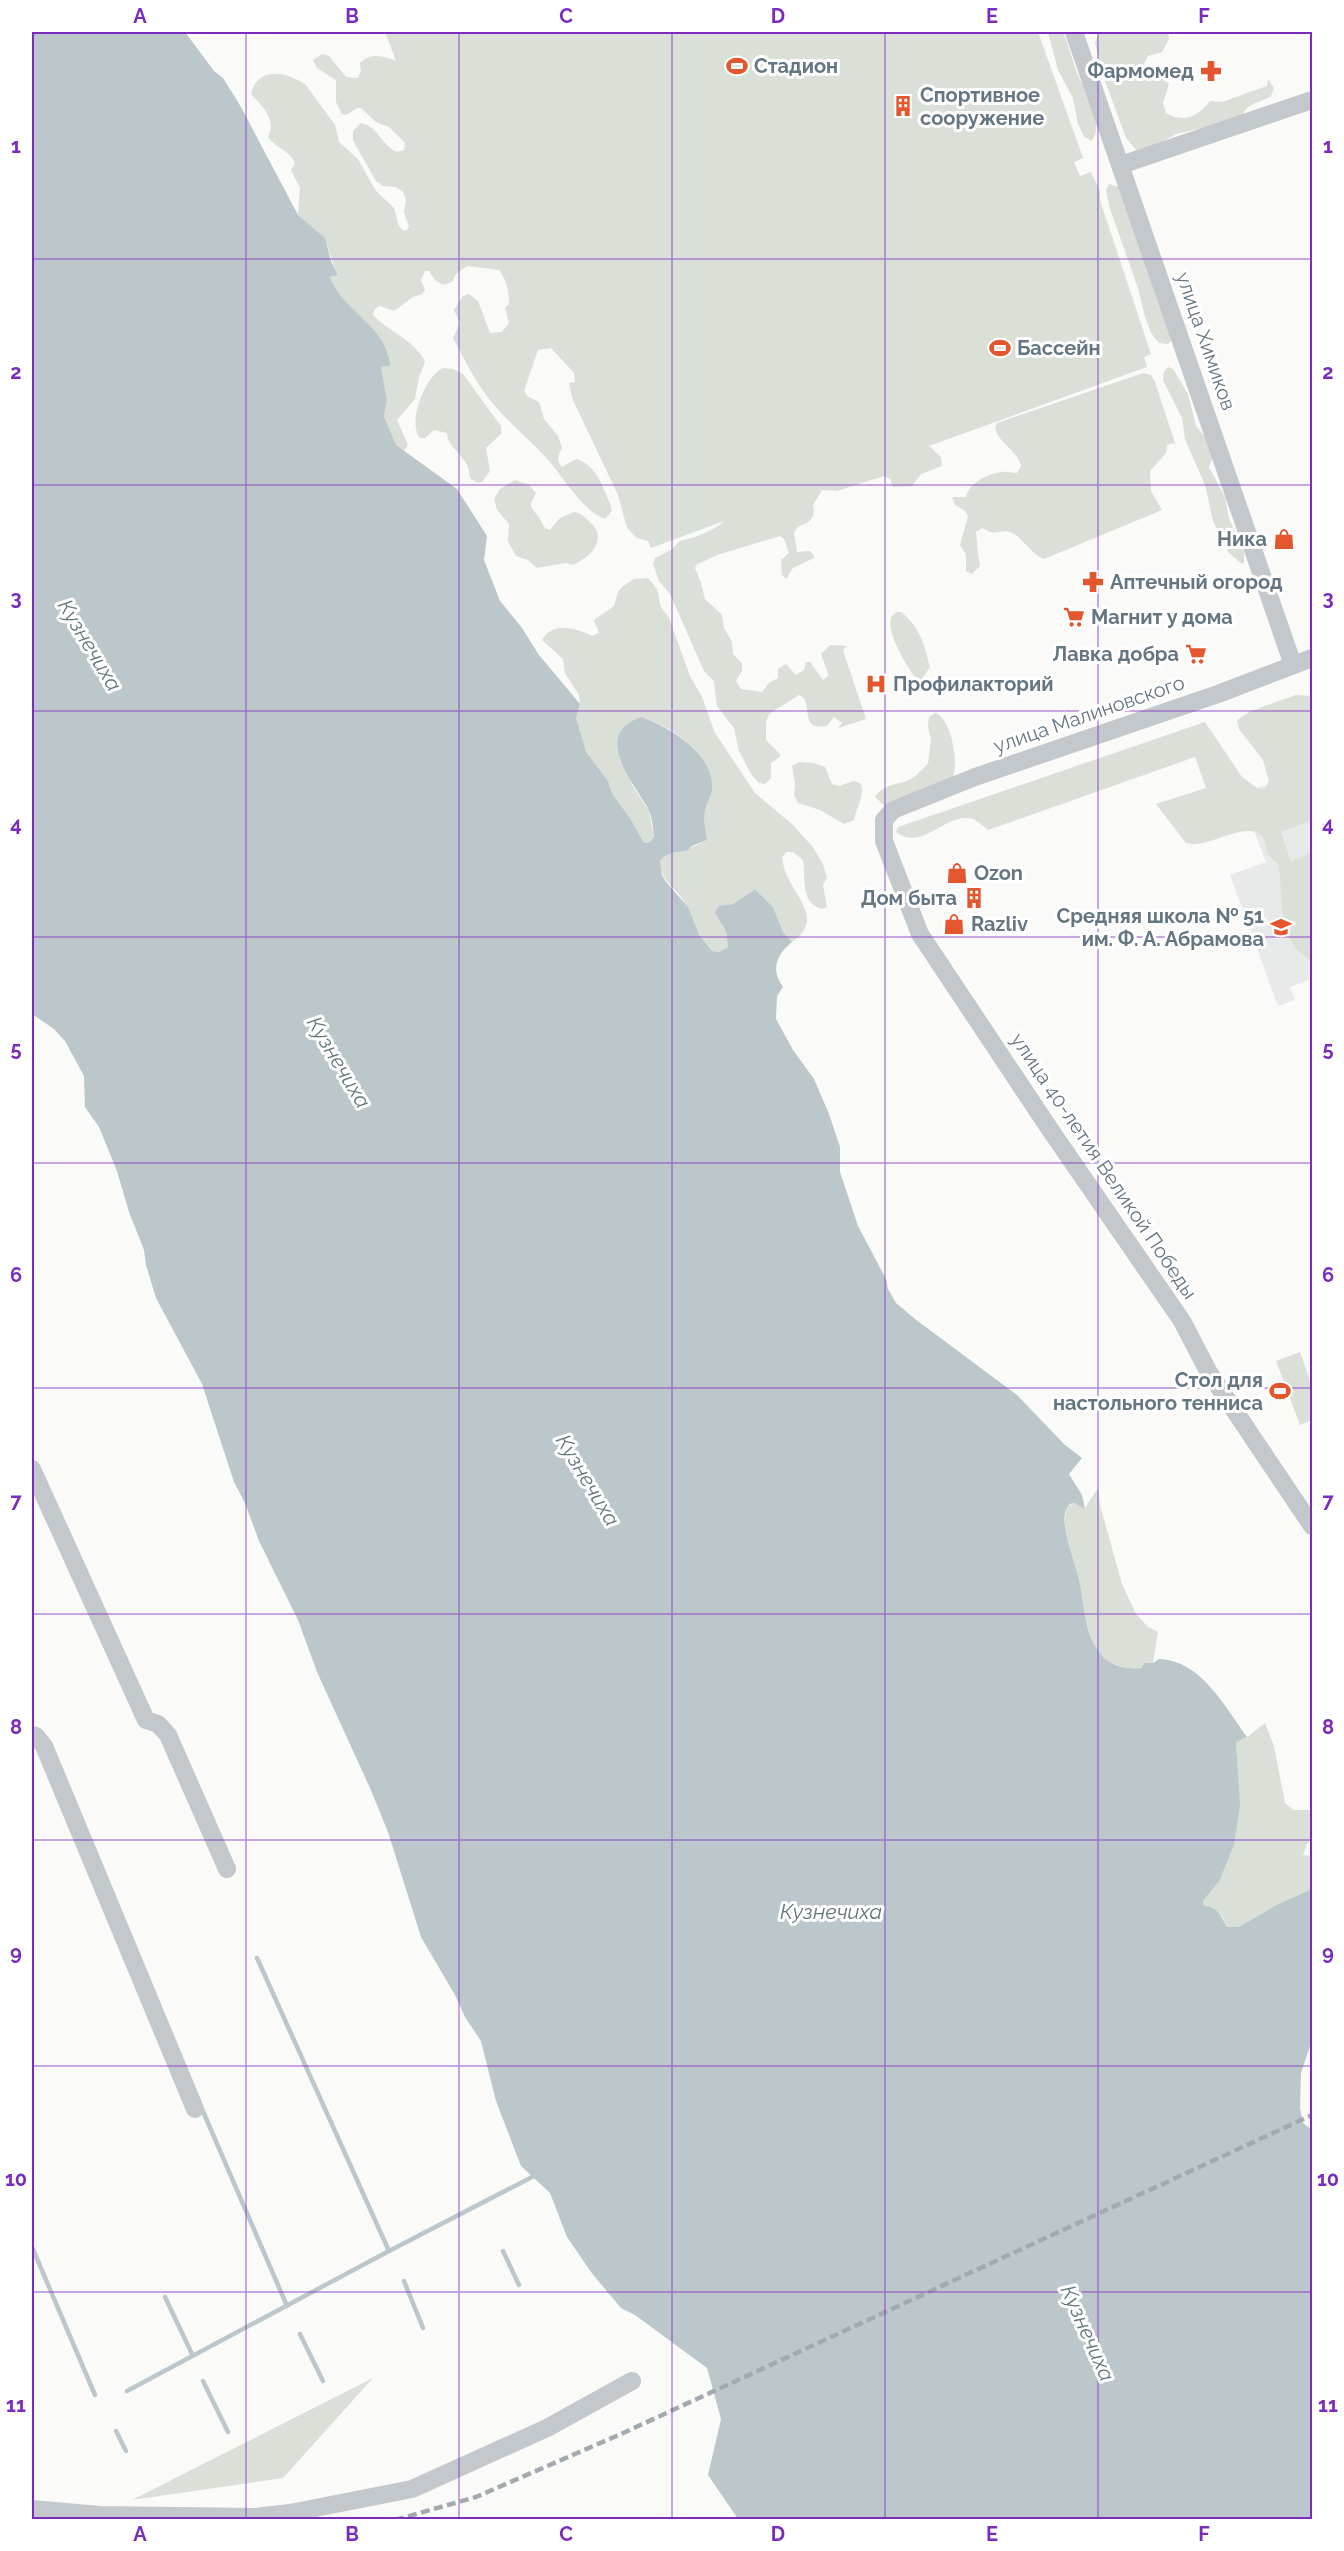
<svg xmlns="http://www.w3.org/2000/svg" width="1344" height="2551" font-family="Raleway,sans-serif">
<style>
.built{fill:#e8e9e9}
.green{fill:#dadfd7}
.water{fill:#bbc7cb}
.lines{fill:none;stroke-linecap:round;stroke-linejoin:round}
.stream{stroke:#bbc7cb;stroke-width:4.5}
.minor{stroke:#c3c8cc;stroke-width:18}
.rail{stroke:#a2aab0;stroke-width:4.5;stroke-dasharray:9 4.5;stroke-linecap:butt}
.grid{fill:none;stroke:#7b2cbf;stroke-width:1.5;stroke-opacity:0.55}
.labels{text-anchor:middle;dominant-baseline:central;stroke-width:6;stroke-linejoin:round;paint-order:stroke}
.poi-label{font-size:20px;font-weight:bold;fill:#657683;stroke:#fff;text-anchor:start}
.street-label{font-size:20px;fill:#657683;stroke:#fff}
.water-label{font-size:21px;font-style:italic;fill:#60757c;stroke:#fff}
.neatline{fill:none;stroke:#7b2cbf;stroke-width:2}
.grid-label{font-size:20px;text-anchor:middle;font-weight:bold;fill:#7b2cbf}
</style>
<rect width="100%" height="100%" fill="#fafaf8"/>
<!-- built -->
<polygon class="built" points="1312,769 1312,979 1290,987 1295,1000 1278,1006 1230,875 1266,862 1240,794"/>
<!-- green -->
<g class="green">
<path d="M385,32h653l45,126 -9,4 6,14 11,-4 9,19v9l51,154 -7,3 3,10 -218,79 12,11 1,9 -21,8 -9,12 -19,1 -3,-8 -6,-3 -47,15 -15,-1 -9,15c3,11 -3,19 -14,21l-5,6 3,20 13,-1 4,5v2l-21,10 -7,11 -4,-4 -1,-15 8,-7 -5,-14 -4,-3 -63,19 -21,10 -1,3 6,15 4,16 17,16 2,13 8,14 1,12 9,9v8l-6,10 5,8 21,3 7,-9 9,-5v-9l8,-5 10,11 8,-5 2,-8h4l13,18 5,-4v-3l-7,-19 9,-9 17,1 -4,4 23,69 -28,9 4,-5 -8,-6 -7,9c-25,4 -16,-14 -23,-28l-5,-3 -30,19 -3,8v18l14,14v3l-9,6v15l-6,6 -6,-1 -8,-9 -12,-23 -5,-23 -17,-22 -3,-25 -10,-10 -34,-77 -11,-13 -6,-17 2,-6 16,-8 9,-9 18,-5 19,-9 7,-6 -73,27 -3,-7 -11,-3 -10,-10 -9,-33 -46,-97 -3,-15 6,-1 -1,-9 -23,-25 -13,2 -14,41 3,5 12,6 5,17 14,17 4,12c-4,8 -6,12 0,19l14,-8c21,6 27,29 35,47l1,5 -7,8c-24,-8 -45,-48 -63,-66 -20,-20 -44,-40 -60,-64 -10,-14 -21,-36 -29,-51l7,-15 -6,-13 9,-14 6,-2 9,7 12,32 12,-1 7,-9 -4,-15 4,-4c0,-13 -2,-24 -10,-34l-32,-4 -11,8 -4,8 -9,3 -8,-5 -6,-9h-4l-4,9 4,10 -3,4 -9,3 -19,14 -14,-5 -6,4 -1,5c16,17 42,25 52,47l-6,15 -4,22 -18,21 11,25 -5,7 -7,-7 -12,-29 3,-16 -6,-33 8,-1c-1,-40 -46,-54 -59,-89l8,-2c-11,-22 -7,-36 -29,-50 -5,-3 -6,-7 -11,-10l2,-27 -9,-18 4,-7c-6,-13 -19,-15 -27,-26 9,-18 -6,-31 -17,-43 7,-29 37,-22 55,-9l29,40 4,17 19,17 18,32 18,17 5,18 5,5 3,-1 2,-3 -5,-15 2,-12 -3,-8 -7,-5 -13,-1 -7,-5 -19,-33 -4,-8v-9l8,-8c18,4 20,22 36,29l7,-2 1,-7 -16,-16 -13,-5 -15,-14h-4l-11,7 -4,-1 -6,-12v-22l-19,-12 -4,-8 9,-6 7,2 17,21 11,1 4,-6 -1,-9c11,-11 23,-7 36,-2z"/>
<path d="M1048,32h15c5,12 8,23 12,35 5,17 33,59 16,74l-7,-5 -6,-12 -5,-26 -15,-28z"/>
<path d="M1099,32h69l1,7 -7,13 -14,4 -4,8 25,20 -6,19 3,10c19,11 32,3 44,-12l12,1 45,-16 1,-7 6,9 -3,8c-13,8 -25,6 -30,23l-65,15 -24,14 -14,4 -12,-14 -24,-65 -7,-30z"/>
<polygon points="1109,184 1119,187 1172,333 1171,341 1168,344 1159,343 1151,333 1145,317 1138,288 1109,206 1106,190"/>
<polygon points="1168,367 1173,369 1188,394 1196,426 1208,441 1213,457 1209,467 1225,497 1229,518 1244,553 1244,562 1242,564 1228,552 1213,521 1205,485 1185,439 1182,418 1163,380 1164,372"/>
<path d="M443,368l10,1 10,5 38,52v8l-15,14 4,23 -8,11 -4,1 -7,-4c-3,-5 -1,-9 -4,-14 -6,-13 -19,-18 -20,-32l-13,-3 -9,8h-5c-13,-16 5,-62 23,-70z"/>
<path d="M1143,373l8,2 4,7 21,64 -2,-3 -7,2 -1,8 -16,18 1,20 11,19 -118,49c-14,-5 -22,-23 -34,-27 -11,-4 -11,6 -28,-4l-6,4c1,12 2,23 4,34l-8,8 -6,-3v-17l-6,-9 8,-29 -4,-6 -9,-5 -3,-8h14c3,-14 21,-23 36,-25 5,-1 10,1 15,1l4,-7c-3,-16 -23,-22 -26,-39l2,-4z"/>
<path d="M515,480l14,5 7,8c-9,17 -5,12 4,26 3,6 3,9 10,11l10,-12 14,-6c7,1 10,5 16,10 19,17 0,36 -18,43l-6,-2 -29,5 -9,-8 -12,-4 -8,-15 1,-17 -12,-14 -3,-11 6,-10z"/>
<path d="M648,578l9,11 4,18 8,11 21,58 12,21 13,36 40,60 38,32 19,21 11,18 4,14 -4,7 4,22 -6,2c-21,-8 -15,-30 -18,-49l-10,-8h-6l-5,5c1,8 3,16 7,23 12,22 32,43 3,62l-9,-10 -10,-25 -18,-18 -22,15 -7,1 -4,21 4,6 2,15 -9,5 -7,-1c-5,-6 -11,-12 -15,-19 -5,-11 -8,-25 -16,-35 -10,-12 -20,-18 -21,-36 10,-12 12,-6 23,-10 8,-3 16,-7 24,-11 -1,-9 -4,-20 -2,-28 1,-7 6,-15 7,-22 2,-38 -40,-62 -70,-73l-20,12 10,56 17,26 5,26 -4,5 -6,1 -14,-25 -17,-23 -5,-14 -18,-22 -7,-13 -7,-28 4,-14 -1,-9 -14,-22 -2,-14 -21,-19c11,-19 33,-12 50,-4l7,-3 -5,-13 20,-14 4,-14 4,-5 12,-8z"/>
<path d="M897,612h4c19,15 23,32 29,55l-11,16c-10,-14 -33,-48 -28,-66z"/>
<path d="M1296,695l16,1v124l-31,12 10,30 21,-10v109c-36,-20 -29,-61 -33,-96 -3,-3 -8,-6 -10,-10 -5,-6 -2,-17 -9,-21 -19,-12 -54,16 -74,9l-30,-39 50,-16 -11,-31 -207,73c-4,-3 -10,-9 -15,-11 -27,-8 -51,34 -77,13l2,-5 307,-105 37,55 15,11 8,1 4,-8 -6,-21 -24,-31 -2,-9 14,-9z"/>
<path d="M935,713c16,4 25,52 17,66l-67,27 -10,-9c10,-14 20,-11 34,-17 7,-3 13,-11 19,-16l3,-24 -3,-14 1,-9z"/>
<path d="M799,762l15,1 11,4 7,17 7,2 15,-5 7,3c4,12 -5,24 -7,36l-10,4 -24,-14 -22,-7 -4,-8 1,-12 -3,-17z"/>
<polygon points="1300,1352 1312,1386 1312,1420 1300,1425 1276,1361"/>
<path d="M1098,1488l2,17 22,79 14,30 12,13 10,5 -5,31c-13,6 -22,8 -36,2 -4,-2 -9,-3 -13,-6 -18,-13 -20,-59 -25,-79 -5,-24 -19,-49 -12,-73l7,-4 11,5z"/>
<polygon points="1265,1723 1274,1746 1285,1803 1293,1810 1312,1810 1312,1839 1307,1844 1303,1855 1312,1856 1312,1889 1278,1904 1239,1927 1227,1927 1222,1916 1204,1906 1203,1901 1220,1880 1234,1845 1239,1805 1236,1741 1247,1737"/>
<polygon points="373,2378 283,2478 132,2500"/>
</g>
<!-- water -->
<path class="water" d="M32,32h153l29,39 9,7 18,29 57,108 27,23 6,23 7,14 -8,2c13,35 58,49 60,89l-9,1 6,33 -3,16 12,29 61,44 30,47 -3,24 16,41 22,27 17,27 41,49 -4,14 10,34 22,29 5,14 17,23 14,25 6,-1 4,-5c-1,-11 -2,-23 -8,-32 -16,-26 -53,-73 -4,-88 28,11 73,36 70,73 -1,7 -6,14 -7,22 -2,8 1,19 2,28l-15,6 -4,4c-12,4 -19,0 -28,11l2,14 4,7 22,25 11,28 13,16 7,1 9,-5 -2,-15 -11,-20 4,-6 14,-2 22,-15 18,18 10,25 9,10c-15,12 -22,27 -9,45l-6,9 -1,23 17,31 21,29 15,35 11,33v25l18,54 28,53 2,10 8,14 19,16 102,76 47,49 18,14 -13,16 13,21 3,14 -11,-6 -4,1c-6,6 -6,14 -5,22 2,17 9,34 13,50 7,25 5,59 24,80 9,10 26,14 39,12l4,-5h8l6,-4c42,1 66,48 88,78l-11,5 4,63 -6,40 -14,35 -17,21 1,5c14,1 17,10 23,21h12l39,-23 34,-15v151l-11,33 -1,35 3,15 9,7v389h-574l-30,-44 13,-56 -14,-51 -72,-53 -14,-7 -30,-36 -24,-35 -17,-44 -29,-27 -25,-65 -15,-60 -16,-24 -10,-22 -34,-58 -33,-105 -18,-44 -53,-116 -19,-52 -39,-79 -14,-38 -11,-21 -32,-98 -46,-86 -10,-33 -2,-15 -15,-38 -12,-41 -18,-44 -14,-20 -1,-31 -19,-35 -11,-12 -22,-15z"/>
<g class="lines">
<!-- stream -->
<g class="stream">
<polyline points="257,1958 389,2251"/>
<polyline points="202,2109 287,2306"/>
<polyline points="32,2247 95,2395"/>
<polyline points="503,2251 519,2285"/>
<polyline points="404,2281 423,2328"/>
<polyline points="165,2297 192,2354"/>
<polyline points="300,2334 323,2381"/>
<polyline points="203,2381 228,2432"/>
<polyline points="127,2391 389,2251 532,2177"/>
<polyline points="116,2431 126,2451"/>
</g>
<!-- minor -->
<g class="minor">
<polyline points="1074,32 1293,665"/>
<polyline points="1121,165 1312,100"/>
<polyline points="1312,658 1218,694 975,777 893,810 884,820 884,841 920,934 1049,1128 1182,1321 1208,1371 1312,1526"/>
<polyline points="32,1469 146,1720 158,1724 168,1735 227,1869"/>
<polyline points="32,1735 36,1736 44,1746 195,2109"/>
<polyline points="32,2509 100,2515 255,2517 290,2513 412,2489 547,2428 632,2381"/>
</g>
<!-- rail -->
<polyline class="rail" points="395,2520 476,2497 621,2434 1312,2115"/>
</g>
<!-- grid -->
<path class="grid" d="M246,32v2488M459,32v2488M672,32v2488M885,32v2488M1098,32v2488M32,259h1280M32,485h1280M32,711h1280M32,937h1280M32,1163h1280M32,1388h1280M32,1614h1280M32,1840h1280M32,2066h1280M32,2292h1280"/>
<!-- icons -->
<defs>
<symbol id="stadium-bare" viewBox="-9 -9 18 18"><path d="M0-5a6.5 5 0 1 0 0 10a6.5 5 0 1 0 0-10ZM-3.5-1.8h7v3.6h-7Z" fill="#e4572e" stroke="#fff" stroke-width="2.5" paint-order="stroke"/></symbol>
<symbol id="pharmacy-bare" viewBox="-9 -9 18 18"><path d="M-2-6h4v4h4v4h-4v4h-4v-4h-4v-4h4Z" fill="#e4572e" stroke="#fff" stroke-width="2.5" paint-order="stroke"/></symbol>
<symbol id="building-bare" viewBox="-9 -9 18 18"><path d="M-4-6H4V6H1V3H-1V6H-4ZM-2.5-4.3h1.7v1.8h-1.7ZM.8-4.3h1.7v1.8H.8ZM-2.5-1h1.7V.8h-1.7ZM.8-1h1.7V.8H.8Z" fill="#e4572e" stroke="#fff" stroke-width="2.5" paint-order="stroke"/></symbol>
<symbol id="shop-bare" viewBox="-9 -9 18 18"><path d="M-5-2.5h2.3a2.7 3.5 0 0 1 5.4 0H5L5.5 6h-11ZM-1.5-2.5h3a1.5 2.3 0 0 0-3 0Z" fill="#e4572e" stroke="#fff" stroke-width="2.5" paint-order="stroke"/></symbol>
<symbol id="supermarket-bare" viewBox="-9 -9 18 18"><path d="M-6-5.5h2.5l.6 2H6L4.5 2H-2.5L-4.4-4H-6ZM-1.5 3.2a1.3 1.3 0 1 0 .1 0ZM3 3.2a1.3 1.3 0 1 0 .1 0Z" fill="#e4572e" stroke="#fff" stroke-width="2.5" paint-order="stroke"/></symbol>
<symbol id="hospital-bare" viewBox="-9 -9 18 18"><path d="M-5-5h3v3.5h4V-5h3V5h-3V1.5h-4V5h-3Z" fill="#e4572e" stroke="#fff" stroke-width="2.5" paint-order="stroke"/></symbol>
<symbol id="school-bare" viewBox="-9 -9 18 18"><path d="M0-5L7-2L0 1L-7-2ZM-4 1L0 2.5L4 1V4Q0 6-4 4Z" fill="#e4572e" stroke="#fff" stroke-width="2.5" paint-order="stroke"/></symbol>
</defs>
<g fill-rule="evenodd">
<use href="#stadium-bare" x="722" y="51" width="30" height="30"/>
<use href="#pharmacy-bare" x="1196" y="56" width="30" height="30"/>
<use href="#building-bare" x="888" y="91" width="30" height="30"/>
<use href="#stadium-bare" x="985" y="333" width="30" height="30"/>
<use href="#shop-bare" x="1269" y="524" width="30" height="30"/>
<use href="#pharmacy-bare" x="1078" y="567" width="30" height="30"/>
<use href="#supermarket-bare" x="1059" y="602" width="30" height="30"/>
<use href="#supermarket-bare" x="1181" y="639" width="30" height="30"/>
<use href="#hospital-bare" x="861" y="669" width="30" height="30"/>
<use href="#shop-bare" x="942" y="858" width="30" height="30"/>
<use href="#building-bare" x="959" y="883" width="30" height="30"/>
<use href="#shop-bare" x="939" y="909" width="30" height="30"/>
<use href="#school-bare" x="1266" y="912" width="30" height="30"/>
<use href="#stadium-bare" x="1265" y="1376" width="30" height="30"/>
</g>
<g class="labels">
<!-- poi labels -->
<g class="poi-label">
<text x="754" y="66">Стадион</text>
<text x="1194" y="71" text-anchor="end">Фармомед</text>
<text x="920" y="95">Спортивное<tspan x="920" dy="23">сооружение</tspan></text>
<text x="1017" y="348">Бассейн</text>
<text x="1267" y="539" text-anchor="end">Ника</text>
<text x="1110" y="582">Аптечный огород</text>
<text x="1091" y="617">Магнит у дома</text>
<text x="1179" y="654" text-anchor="end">Лавка добра</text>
<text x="893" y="684">Профилакторий</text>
<text x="974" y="873">Ozon</text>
<text x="957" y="898" text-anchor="end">Дом быта</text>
<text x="1264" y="916" text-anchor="end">Средняя школа № 51<tspan x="1264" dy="23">им. Ф. А. Абрамова</tspan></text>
<text x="971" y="924">Razliv</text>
<text x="1263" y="1380" text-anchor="end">Стол для<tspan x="1263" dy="23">настольного тенниса</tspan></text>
</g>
<!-- street labels -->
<g class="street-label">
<text transform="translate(1206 341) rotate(71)">улица Химиков</text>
<text transform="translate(1089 714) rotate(-19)">улица Малиновского</text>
<text transform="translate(1104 1166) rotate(56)">улица 40-летия Великой Победы</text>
</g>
<!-- water labels -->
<g class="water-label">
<text transform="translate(90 645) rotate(59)">Кузнечиха</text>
<text transform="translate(339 1062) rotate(59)">Кузнечиха</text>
<text transform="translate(588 1480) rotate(59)">Кузнечиха</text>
<text x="831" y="1911">Кузнечиха</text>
<text transform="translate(1088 2333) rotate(66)">Кузнечиха</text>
</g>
</g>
<!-- border -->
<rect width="1344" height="2551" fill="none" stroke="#ffffff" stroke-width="66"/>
<rect x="33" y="33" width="1278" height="2485" class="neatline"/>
<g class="grid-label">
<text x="140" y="23">A</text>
<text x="352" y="23">B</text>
<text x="566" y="23">C</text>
<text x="778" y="23">D</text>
<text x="992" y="23">E</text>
<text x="1204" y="23">F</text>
<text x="16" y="153">1</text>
<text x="1328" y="153">1</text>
<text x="16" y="379">2</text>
<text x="1328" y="379">2</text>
<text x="16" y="605">3</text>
<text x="1328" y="605">3</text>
<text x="16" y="831">4</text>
<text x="1328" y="831">4</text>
<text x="16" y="1056">5</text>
<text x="1328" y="1056">5</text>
<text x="16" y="1282">6</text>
<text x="1328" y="1282">6</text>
<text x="16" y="1508">7</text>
<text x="1328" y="1508">7</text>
<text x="16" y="1734">8</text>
<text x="1328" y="1734">8</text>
<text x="16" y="1960">9</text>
<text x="1328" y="1960">9</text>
<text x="16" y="2186">10</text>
<text x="1328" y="2186">10</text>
<text x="16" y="2412">11</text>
<text x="1328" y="2412">11</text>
<text x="140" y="2541">A</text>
<text x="352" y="2541">B</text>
<text x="566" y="2541">C</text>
<text x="778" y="2541">D</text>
<text x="992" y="2541">E</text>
<text x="1204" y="2541">F</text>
</g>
</svg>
